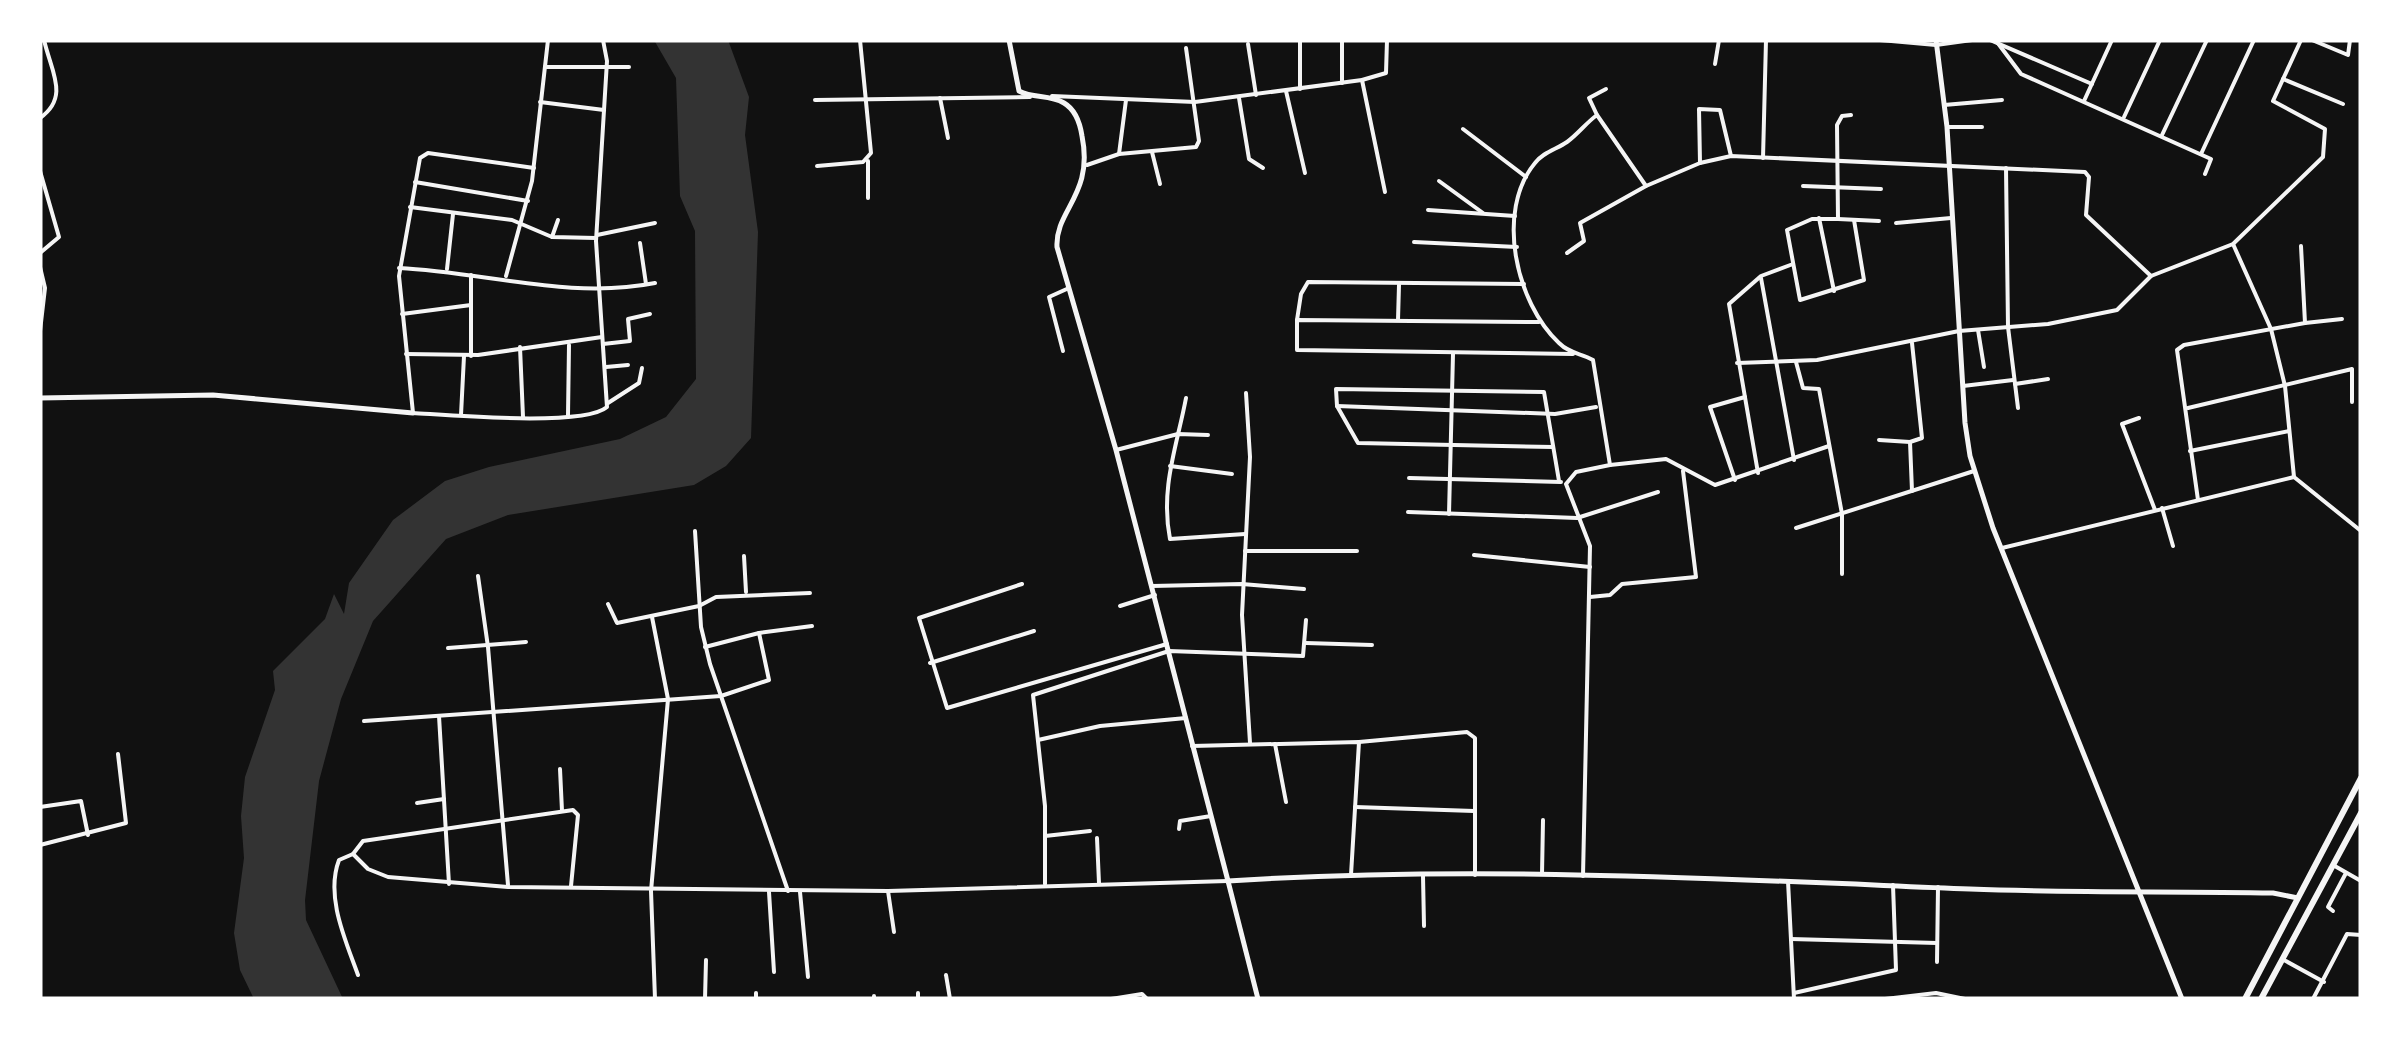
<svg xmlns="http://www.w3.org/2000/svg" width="2401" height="1039" font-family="Ubuntu,sans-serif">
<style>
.water{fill:#333}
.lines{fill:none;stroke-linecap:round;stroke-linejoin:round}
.minor{stroke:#f5f5f5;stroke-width:4}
.tertiary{stroke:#f5f5f5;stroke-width:5}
.secondary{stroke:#f5f5f5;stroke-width:5}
.trunk{stroke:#f5f5f5;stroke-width:6}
</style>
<rect width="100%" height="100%" fill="#111"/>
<!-- water -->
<polygon class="water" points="654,40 728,40 749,97 745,135 758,232 751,438 726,466 694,485 508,515 446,539 373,621 341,699 319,781 305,900 306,920 343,999 254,999 240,970 234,933 244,858 241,816 245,777 275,690 273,671 325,619 334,594 344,614 349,583 393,520 445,481 489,467 620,439 666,417 696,379 695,231 680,196 676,78"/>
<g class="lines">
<!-- minor -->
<g class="minor">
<polyline points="1880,40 1936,45 1972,40"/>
<polyline points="1990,40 2092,84"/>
<polyline points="2312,40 2348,55 2350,40"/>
<polyline points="1997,42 2021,74 2211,159 2205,174"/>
<polyline points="1248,44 1256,95"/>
<polyline points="1715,64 1719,40"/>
<polyline points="545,67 629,67"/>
<polyline points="2283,79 2343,104"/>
<polyline points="1362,80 1385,192"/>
<polyline points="1342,83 1342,40"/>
<polyline points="1300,89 1300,40"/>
<polyline points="1286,91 1305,173"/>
<polyline points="1052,96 1195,102 1362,80 1386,73 1387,40"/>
<polyline points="940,98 948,138"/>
<polyline points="1239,98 1249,159 1263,168"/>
<polyline points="815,100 1030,97"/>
<polyline points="2084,101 2112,40"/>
<polyline points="540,102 604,110"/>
<polyline points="1944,105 2002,100"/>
<polyline points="1597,115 1589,98 1606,89"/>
<polyline points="1851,115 1842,116 1837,125 1838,219 1812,219 1787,230 1800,300 1864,280 1854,220"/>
<polyline points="2124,117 2160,40"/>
<path d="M40,118c30,-21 11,-47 4,-78"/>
<polyline points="1947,127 1982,127"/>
<polyline points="1463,129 1526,177"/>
<polyline points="2162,135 2207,40"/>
<polyline points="1152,152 1160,184"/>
<polyline points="1119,154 1126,100"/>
<polyline points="2201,154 2254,40"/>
<polyline points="1763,158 1766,40"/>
<polyline points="1700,163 1699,109 1720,110 1731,156"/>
<polyline points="1087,165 1119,154 1196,147 1199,141 1186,48"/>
<polyline points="817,166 863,162 871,153 860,40"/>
<path d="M534,168l-106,-15 -8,5 -21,118 14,137c36,2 171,14 194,-6l-11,-166 11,-180 -4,-21"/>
<polyline points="2006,168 2008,327 2018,408"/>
<polyline points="40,171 59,237 40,253"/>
<polyline points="1439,181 1483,213"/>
<polyline points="415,182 528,201"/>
<polyline points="1803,186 1881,189"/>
<polyline points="868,198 868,161"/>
<polyline points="410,207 512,220 552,237 596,238"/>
<polyline points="1428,210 1515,216"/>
<polyline points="1819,218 1834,291"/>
<polyline points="1838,219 1879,221"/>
<polyline points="1896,223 1951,218"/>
<polyline points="597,235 655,223"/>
<polyline points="552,237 558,220"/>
<polyline points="1414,242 1517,247"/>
<polyline points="640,243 646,284"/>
<polyline points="2233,244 2271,329 2285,386 2294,477 2361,531"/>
<polyline points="1567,253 1584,241 1580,223 1646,186"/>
<polyline points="40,267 45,288 40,331"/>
<path d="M399,268c86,4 170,32 256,15"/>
<polyline points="447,269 453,214"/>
<polyline points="506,276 532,181 548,40"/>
<polyline points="1761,278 1794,460"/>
<polyline points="402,314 471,305"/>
<polyline points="1297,320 1301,294 1308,282 1524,284"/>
<polyline points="1398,320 1399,285"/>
<polyline points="1539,322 1297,320 1297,350 1573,354"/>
<polyline points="2305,323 2342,319"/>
<polyline points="1978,330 1984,367"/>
<polyline points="603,344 630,341 628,319 650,314"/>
<polyline points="520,347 523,417"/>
<polyline points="1063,351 1049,297 1069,288"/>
<polyline points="406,354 478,355 602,337"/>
<polyline points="471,356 471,275"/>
<polyline points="1796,362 1803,388 1819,389 1842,514 1842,574"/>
<polyline points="1737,363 1817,360 1959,331 2048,324 2117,310 2151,276 2233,244 2323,157 2325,129 2273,101 2301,40"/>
<polyline points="606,367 628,365"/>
<polyline points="2015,384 2048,379"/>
<polyline points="1963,386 2013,380"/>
<polyline points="1246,393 1250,457 1242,615 1250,743"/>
<path d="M1186,398c-9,48 -26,90 -16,141l75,-5"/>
<polyline points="608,403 639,383 642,368"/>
<polyline points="1337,406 1555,414 1596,407"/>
<polyline points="2188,408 2352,369 2352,402"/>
<polyline points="461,415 464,356"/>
<polyline points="568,415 569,345"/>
<polyline points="2139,418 2122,424 2155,510"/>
<polyline points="1879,440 1910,442 1922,438 1912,343"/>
<polyline points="1910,442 1912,491"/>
<polyline points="1553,447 1358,443 1337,406 1336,389 1544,392 1559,481"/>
<polyline points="1116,450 1178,434 1208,435"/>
<polyline points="2190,451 2289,431"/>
<polyline points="1610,465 1666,459 1715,485 1829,446"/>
<polyline points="1170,466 1232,474"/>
<polyline points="1758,473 1729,304 1761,276 1793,264"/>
<polyline points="1409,478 1561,482"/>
<polyline points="1735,480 1710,407 1745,397"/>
<polyline points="2198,500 2177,350 2184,345 2305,323 2301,246"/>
<polyline points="2162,508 2173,546"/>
<polyline points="1408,512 1577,518 1658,492"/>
<polyline points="1449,514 1453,354"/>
<polyline points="1796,528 1974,471"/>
<polyline points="695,531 701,627 710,664 788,891"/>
<polyline points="2002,548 2294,477"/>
<polyline points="1245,551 1357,551"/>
<polyline points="1474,555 1590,567"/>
<polyline points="744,556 746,592"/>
<polyline points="478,576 488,647 508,885"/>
<polyline points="1022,584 919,618 947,708 1167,644"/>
<polyline points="1152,586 1242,584 1304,589"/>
<polyline points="1590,597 1610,595 1622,584 1696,577 1683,471"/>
<polyline points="608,604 617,623 699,606 716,597 810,593"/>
<polyline points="1120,606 1155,595"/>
<polyline points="652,617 668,699 651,891 655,999"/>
<polyline points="1306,643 1372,645"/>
<polyline points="705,647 759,633 812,626"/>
<polyline points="448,648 526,642"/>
<polyline points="930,663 1034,631"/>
<polyline points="439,716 449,884"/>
<polyline points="364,721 721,696 769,680 759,633"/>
<polyline points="1038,740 1100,726 1186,718"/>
<polyline points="1359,742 1467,732 1475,738 1475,875"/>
<polyline points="1275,744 1286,802"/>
<polyline points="1192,746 1359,742 1351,875"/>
<polyline points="560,769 562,811"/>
<polyline points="417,803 444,799"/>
<polyline points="40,807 81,801 88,835"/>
<polyline points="1355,807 1474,811"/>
<polyline points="1179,829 1180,821 1211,816"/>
<polyline points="1045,836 1090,831"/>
<polyline points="1097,838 1099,883"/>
<polyline points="40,845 126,823 118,754"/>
<polyline points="353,854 368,869 388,877 508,887 888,891 1228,881"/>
<polyline points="2333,865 2361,881"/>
<polyline points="1542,874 1543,820"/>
<polyline points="1423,876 1424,926"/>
<path d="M1583,876l7,-330 -24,-62 10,-12 34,-7 -17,-105c-12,-7 -23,-6 -34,-17 -43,-40 -64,-132 -24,-180 8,-11 22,-14 32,-21 11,-8 19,-19 30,-27l49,71 54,-23 31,-7 354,16 4,5 -3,38 65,61"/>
<polyline points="1788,881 1794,999"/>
<polyline points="1045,884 1045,806 1033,695 1169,651 1303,656 1306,620"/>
<polyline points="888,891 894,932"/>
<polyline points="769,892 774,972"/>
<polyline points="800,892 808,977"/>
<polyline points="2333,911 2328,907 2346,873"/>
<polyline points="1791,939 1937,943"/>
<polyline points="2284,960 2324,982"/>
<polyline points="1937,962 1938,887"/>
<path d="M358,975c-12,-34 -33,-78 -19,-115l14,-6 10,-13 210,-31 5,5 -7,71"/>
<polyline points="946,975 950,999"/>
<polyline points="918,993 918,999"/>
<polyline points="1794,993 1896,970 1893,885"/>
<polyline points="874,996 874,999"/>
<polyline points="705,999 706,960"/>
<polyline points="756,999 756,993"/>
<polyline points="1111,999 1142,994 1147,999"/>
<polyline points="1885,999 1936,993 1965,999"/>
<polyline points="2313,999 2347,934 2361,935"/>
</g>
<!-- tertiary -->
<g class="tertiary">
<path d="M1009,40l10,51c15,8 30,3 45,12 12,7 16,20 18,33 12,59 -27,74 -25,111l59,203 112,431c247,-16 495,-2 742,8 101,4 202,2 303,4l25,5"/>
<polyline points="1936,40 1947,127 1965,423 1970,456 1993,528 2182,999"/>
<polyline points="40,398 213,395 413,413"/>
</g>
<!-- secondary -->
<polyline class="secondary" points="1228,881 1258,999"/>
<!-- trunk -->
<g class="trunk">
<polyline points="2245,999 2361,778"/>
<polyline points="2261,999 2361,813"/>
</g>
</g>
<!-- border -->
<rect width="2401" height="1039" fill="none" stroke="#ffffff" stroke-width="85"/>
</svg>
